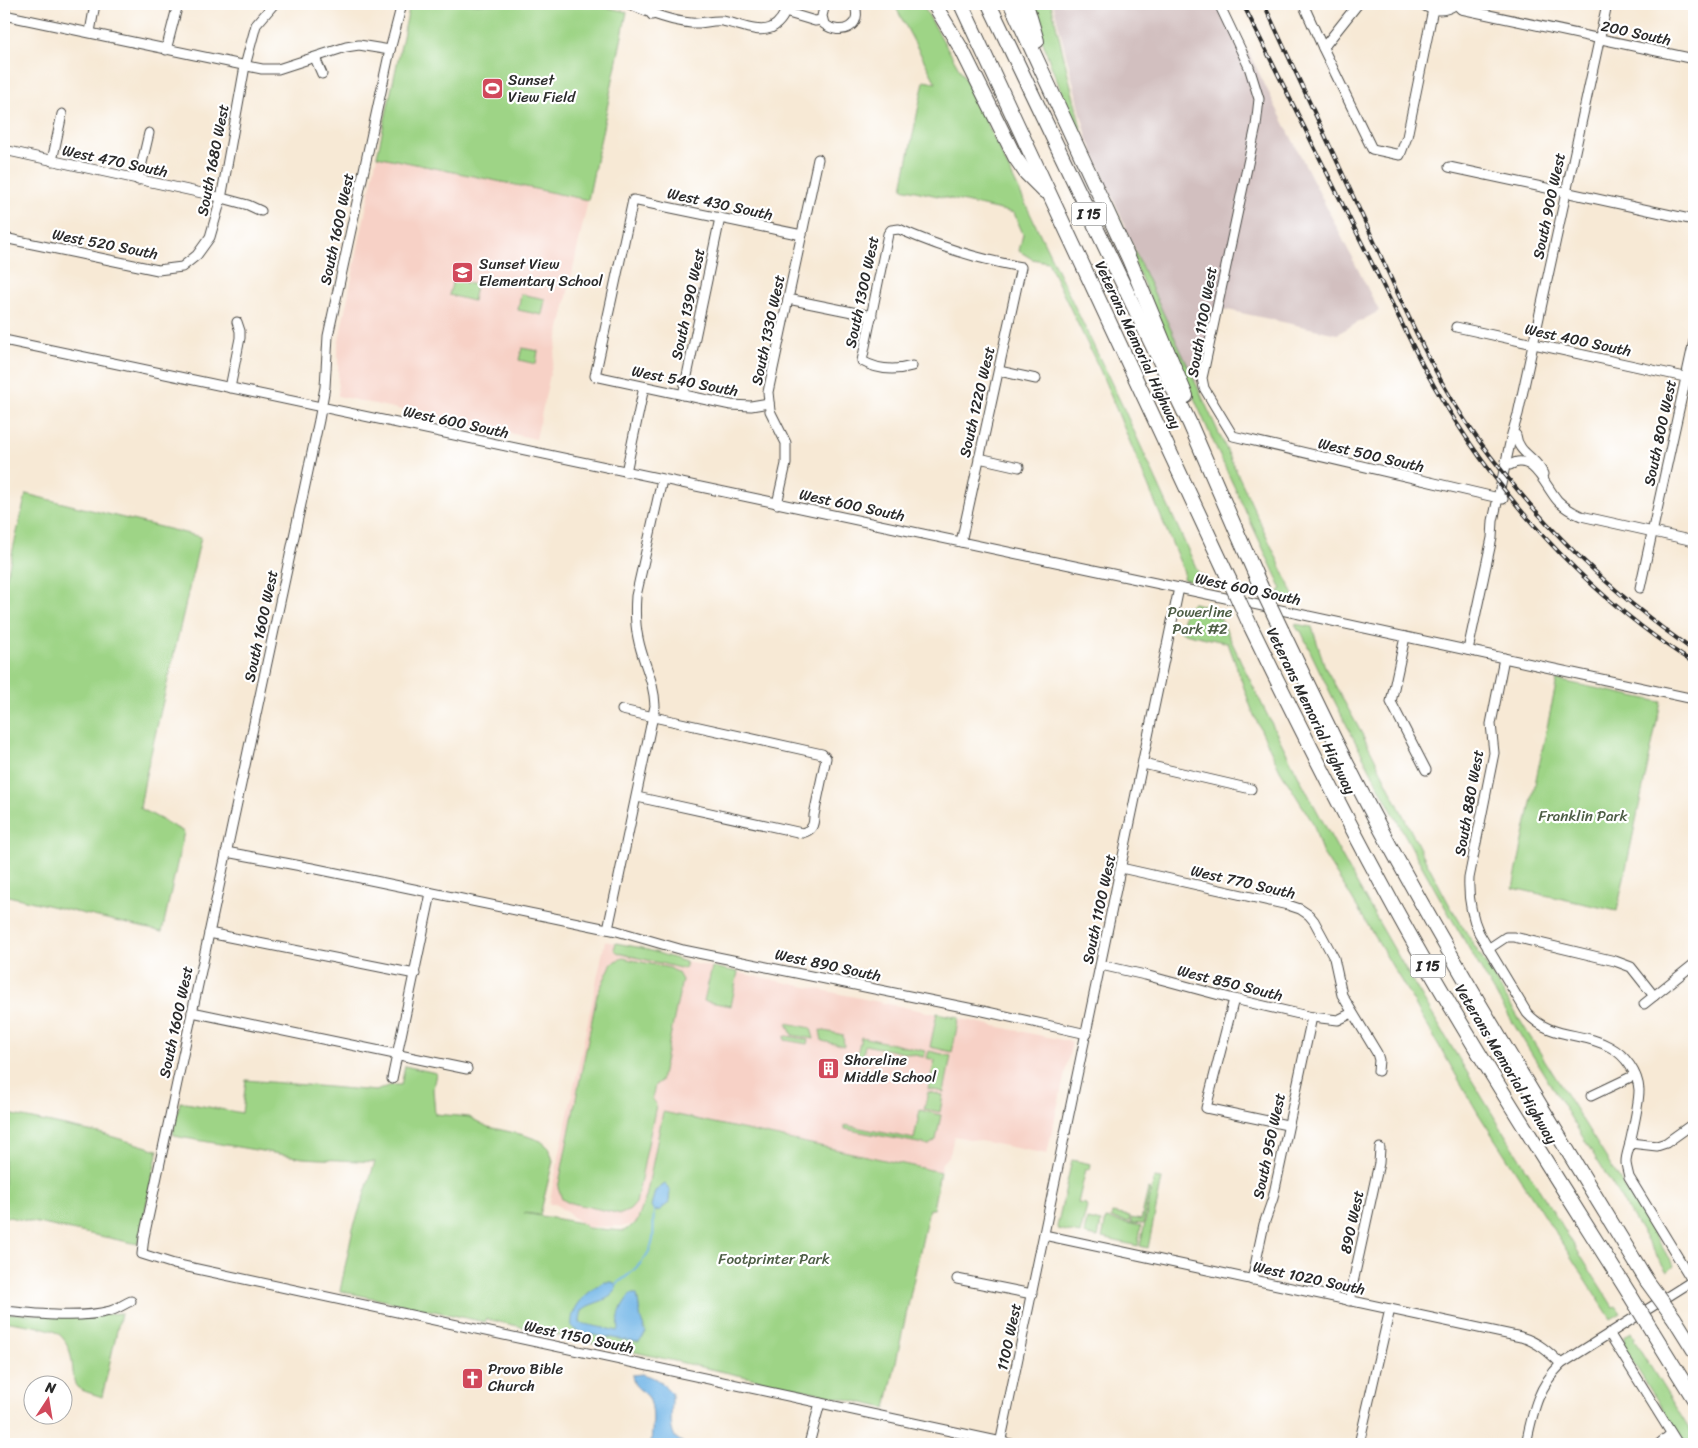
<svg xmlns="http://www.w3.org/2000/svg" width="1698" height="1448" font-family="Sriracha,sans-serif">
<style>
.built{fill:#f7d1c6}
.industrial{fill:#d2bfbf}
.green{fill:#9ed486;stroke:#648058}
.water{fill:#71b5e7;stroke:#4e7089}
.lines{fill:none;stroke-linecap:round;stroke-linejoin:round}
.stream{stroke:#71b5e7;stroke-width:2}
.minor-casing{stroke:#4a4844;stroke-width:11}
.highway-casing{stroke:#4a4844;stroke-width:16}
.minor{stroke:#fff;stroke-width:9}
.highway{stroke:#fff;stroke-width:14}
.rail-casing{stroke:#2b2b2b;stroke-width:4}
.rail{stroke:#fff;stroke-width:2;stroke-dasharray:5.5;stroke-linecap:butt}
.highway-bridge-casing{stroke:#4a4844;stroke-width:16;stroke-linecap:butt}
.highway-bridge{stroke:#fff;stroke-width:14}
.labels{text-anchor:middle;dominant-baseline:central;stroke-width:4.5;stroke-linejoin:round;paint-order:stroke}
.shield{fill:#fff;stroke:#6b6b6b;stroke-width:1}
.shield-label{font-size:14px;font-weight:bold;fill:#2b2b2b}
.street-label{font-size:15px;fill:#2b2b2b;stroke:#fff}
.poi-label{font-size:15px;fill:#2b2b2b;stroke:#fff;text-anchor:start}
.park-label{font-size:15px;fill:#4e5e46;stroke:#fff}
</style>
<rect width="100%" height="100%" fill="#fff"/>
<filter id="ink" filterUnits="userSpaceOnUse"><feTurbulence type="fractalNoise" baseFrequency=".02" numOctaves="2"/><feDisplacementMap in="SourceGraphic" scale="10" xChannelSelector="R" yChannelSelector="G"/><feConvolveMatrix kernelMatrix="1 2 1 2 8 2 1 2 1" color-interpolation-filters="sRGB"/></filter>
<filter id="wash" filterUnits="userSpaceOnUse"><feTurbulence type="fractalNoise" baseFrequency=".0096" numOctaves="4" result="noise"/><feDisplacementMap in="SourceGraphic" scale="20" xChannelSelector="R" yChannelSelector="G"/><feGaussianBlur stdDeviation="1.12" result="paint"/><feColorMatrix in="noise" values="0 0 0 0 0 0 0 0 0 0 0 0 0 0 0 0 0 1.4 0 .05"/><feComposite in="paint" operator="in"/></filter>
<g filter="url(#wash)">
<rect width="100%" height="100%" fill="#f7e9d5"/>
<!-- built -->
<g class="built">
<polygon points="377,156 588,200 536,439 338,396 338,345"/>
<polygon points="605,941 642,948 686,962 1072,1042 1047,1154 954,1136 950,1154 942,1163 940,1172 663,1113 646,1197 637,1222 625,1226 587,1227 555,1204 549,1204"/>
</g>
<!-- industrial -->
<polygon class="industrial" points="1053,4 1224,4 1379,311 1337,334 1223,309 1218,306 1202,378 1192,384 1087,137"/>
<!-- green -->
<g class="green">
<polygon points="410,4 592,4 627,12 588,200 377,156"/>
<polygon points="894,4 922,4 967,82 1123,407 1199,574 1203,575 1207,584 1183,579 1184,572 1100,370 1048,262 1032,259 1019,251 1023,234 1014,213 902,188 924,81 936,83"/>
<polygon points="1032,4 1051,4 1085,144 1298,604 1284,601 1279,591 1282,589 1217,450 1086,153 1050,63 1036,21"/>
<polygon points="453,280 476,285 473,301 449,295"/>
<polygon points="521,294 545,299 542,315 518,310"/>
<polygon points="522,348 538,351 536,364 519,360"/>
<polygon points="26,494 201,537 145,779 140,808 184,832 162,932 4,895 4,588"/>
<path d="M1193,603l19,4 5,11 3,-1c111,240 252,467 393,690l3,-1 5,7 -10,6 -133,-206 -66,-114 -64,-107 -26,-40 -9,-29 -33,-53 -27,-57 -25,-70 -48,-11 6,-25z"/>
<path d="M1295,624l17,3 13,40 42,76 55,110 27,51 80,131 145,231 -7,6c-97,-155 -195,-310 -281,-472 -29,-55 -59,-111 -85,-169l-3,-1z"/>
<polygon points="1557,680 1661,702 1617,911 1513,888"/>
<polygon points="616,943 642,948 686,962 684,969 618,953 614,949"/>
<polygon points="623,958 670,968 678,973 682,980 661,1081 655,1085 652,1099 656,1105 636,1203 630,1210 621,1214 567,1202 562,1199 558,1188 597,995 611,965 615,961"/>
<polygon points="712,967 738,972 731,1006 704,1001"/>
<polygon points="937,1013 946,1015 947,1017 948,1015 952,1016 953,1019 954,1016 959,1017 952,1052 930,1047"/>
<polygon points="787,1023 811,1028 814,1039 792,1035"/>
<polygon points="820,1030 843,1035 844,1046 822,1041"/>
<polygon points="787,1036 808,1040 807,1044 785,1040 784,1037"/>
<polygon points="861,1037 925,1051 924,1057 865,1045 863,1056 857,1055"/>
<polygon points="929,1051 951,1056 944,1092 928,1089 935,1060 927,1058"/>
<polygon points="405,1066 436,1073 433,1089 435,1114 469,1117 488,1127 524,1135 541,1141 549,1148 553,1161 540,1215 524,1213 581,1223 587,1228 624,1231 637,1222 646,1197 663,1112 940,1172 933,1209 929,1209 886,1408 486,1319 485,1322 340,1291 353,1229 375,1162 303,1158 179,1137 173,1134 180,1102 242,1113 246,1080 376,1091 391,1085 401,1085"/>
<polygon points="928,1092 943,1095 940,1112 924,1109"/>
<polygon points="920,1110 941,1115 936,1140 929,1145 845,1129 845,1125 914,1139"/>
<polygon points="4,1113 103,1134 158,1150 138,1244 4,1216"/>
<polygon points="1072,1160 1091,1164 1090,1169 1086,1169 1078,1203 1086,1204 1087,1207 1080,1234 1058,1229 1057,1227"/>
<polygon points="1154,1178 1162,1179 1148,1248 1140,1246"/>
<polygon points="1148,1189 1150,1190 1143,1224 1131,1223 1131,1218 1141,1220"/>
<polygon points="1112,1213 1130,1216 1129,1222 1111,1218"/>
<polygon points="1087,1219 1101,1222 1098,1237 1084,1234"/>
<polygon points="1106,1219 1141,1226 1138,1246 1102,1238"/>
<path d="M4,1313l83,3 34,-3 -19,84c-7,-3 -19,-5 -25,-10 -8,-7 2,-43 -23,-56 -9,-4 -39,-8 -50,-10z"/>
<polygon points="1632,1332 1635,1338 1634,1340 1694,1437 1694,1444 1685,1444 1622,1345 1624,1343 1624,1336"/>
</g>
<!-- water -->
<g class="water">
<polygon points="665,1184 667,1186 670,1190 669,1203 660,1210 654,1211 651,1206 655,1191"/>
<path d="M605,1282h7l4,2c1,19 -28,17 -34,27 -1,3 -2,8 -2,12l38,8 1,-1c-2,-15 2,-25 12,-36h6l4,26 5,12 -4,7 -4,3 -57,-9 -7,-4 -2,-2c-3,-20 17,-37 33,-45z"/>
<path d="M642,1374l15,5 15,14c1,12 -4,34 3,44 2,2 7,5 10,7h-33l-1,-2c1,-13 4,-29 -1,-41 -4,-12 -16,-9 -18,-26z"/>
</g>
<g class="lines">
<!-- stream -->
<path class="stream" d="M616,1284c15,-10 35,-27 37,-45 1,-9 0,-19 1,-28"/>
</g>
</g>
<g filter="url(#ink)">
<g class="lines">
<defs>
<g id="minor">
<polyline points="402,4 390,50 328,336 325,387 319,420 144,1237 142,1254 174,1264 1011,1444"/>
<path d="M629,4c20,9 40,17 62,19 10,1 21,-3 31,-2 15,2 34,13 49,7 10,-5 14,-14 17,-24"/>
<path d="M825,4l-3,12 2,8c17,13 40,2 30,-20"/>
<polyline points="1219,4 1249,67 1259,99 1256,126 1204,369 1202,378 1204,388 1233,436 1503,499"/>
<polyline points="1303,4 1323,48"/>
<polyline points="1358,4 1323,48 1372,149 1400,155 1407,137 1433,9"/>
<path d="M1422,4c11,8 23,8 34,0"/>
<polyline points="1456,4 1461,9 1694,59"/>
<polyline points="785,12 815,21 822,20"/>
<polyline points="4,15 262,69 278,69 346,47 359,45 390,50"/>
<polyline points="652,15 654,4"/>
<polyline points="90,32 95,4"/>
<polyline points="166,50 178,4"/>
<polyline points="315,58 322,74"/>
<polyline points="4,150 211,195 248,205 261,211"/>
<polyline points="52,161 62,114"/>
<polyline points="1449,167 1694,220"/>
<polyline points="138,180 149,133"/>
<polyline points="4,238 158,270 182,267 197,255 210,237 221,199 245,66 256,25 274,4"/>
<polyline points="788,299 872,316"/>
<polyline points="1456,327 1694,379"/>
<polyline points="4,340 1179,588 1694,699"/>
<path d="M912,366c-17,5 -34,4 -50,-5l26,-127 3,-4 8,-1c40,18 79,30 122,38l-60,275"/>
<polyline points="999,371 1036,379"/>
<polyline points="230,388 240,338 240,331 237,322"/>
<polyline points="683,395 720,218"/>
<polyline points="769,403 751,406 731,405 595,376 633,200 802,235"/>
<path d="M1516,435c2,19 21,22 27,39"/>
<polyline points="979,458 1019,467"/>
<path d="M1510,465c23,-14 36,23 48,36 7,7 14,11 23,15l113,25"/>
<polyline points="626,472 644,387"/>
<polyline points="777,504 786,464 786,443 770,411 768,392 818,159"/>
<polyline points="1640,588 1694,341"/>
<polyline points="1405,637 1391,702 1426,770"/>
<polyline points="1468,650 1492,538 1493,521 1512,434 1518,414 1607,4"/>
<path d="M1504,658l-13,66 3,29 -25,125c-1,20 2,37 10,55l48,80c24,27 55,18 83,34 15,8 28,26 29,43 0,14 -6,39 -9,53 -1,6 -4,12 -4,19 0,4 2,10 3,15l64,105"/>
<path d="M622,710l200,44 4,4 -12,57c0,11 -2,15 -12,18l-165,-36"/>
<polyline points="1143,764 1251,789"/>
<polyline points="226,852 312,868 617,931 683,950 983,1011 1087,1034"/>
<polyline points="1121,868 1288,905 1300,909 1309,915 1314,921 1334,958 1342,995 1377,1053 1379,1060 1378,1071"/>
<path d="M608,929l47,-223c-1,-27 -12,-42 -17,-68 -3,-14 -3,-28 -2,-42l26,-116"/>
<polyline points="209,933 415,974"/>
<polyline points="1488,949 1506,937 1514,937 1615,961 1631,967 1654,996"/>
<polyline points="1101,965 1145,975 1234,999 1312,1017 1338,1020 1352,1013"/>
<polyline points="1234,999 1206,1108 1287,1125"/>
<polyline points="1644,1004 1694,964"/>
<polyline points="192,1012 467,1069"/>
<polyline points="392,1079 431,893"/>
<polyline points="1591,1096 1635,1075"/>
<polyline points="1630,1143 1657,1146 1666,1143 1694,1123"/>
<path d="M1044,1235l477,102c17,5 28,15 40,27"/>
<polyline points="957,1279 1032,1294"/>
<polyline points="1252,1280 1264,1224 1273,1198 1312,1017"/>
<polyline points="1349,1301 1379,1163 1380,1148"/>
<path d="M4,1311c30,3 76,8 106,0 7,-2 14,-7 21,-10"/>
<polyline points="1609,1333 1678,1444"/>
<polyline points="809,1444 820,1403"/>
<polyline points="1000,1444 1179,588"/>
<polyline points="1359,1444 1390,1309"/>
<path d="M1526,1444c7,-32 11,-56 35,-80l133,-84"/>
<polyline points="1659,1444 1671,1434"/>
</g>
<g id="highway">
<polyline points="934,4 962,50 1015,157 1026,173 1044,191"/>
<polyline points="961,4 1229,579"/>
<polyline points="989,4 1190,424 1260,585"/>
<polyline points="1011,4 1129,259 1186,396"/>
<polyline points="1026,4 1037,41"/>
<path d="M1250,625c53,109 107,217 167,323 67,118 141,232 213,347"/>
<path d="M1282,631c35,73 70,146 109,217 80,147 169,290 256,433"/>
<polyline points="1674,1318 1694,1350"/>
<polyline points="1652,1331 1694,1399"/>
</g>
</defs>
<!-- minor casing -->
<use href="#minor" class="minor-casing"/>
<!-- highway casing -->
<use href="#highway" class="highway-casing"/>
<!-- minor -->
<use href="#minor" class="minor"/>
<!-- highway -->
<use href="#highway" class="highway"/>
<defs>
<g id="rail">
<path d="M1243,4l180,362c54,100 128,190 218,260 17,13 35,26 53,37"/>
<path d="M1264,4c39,83 77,166 115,248 29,64 57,129 98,186 63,86 130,152 217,213"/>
</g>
</defs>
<!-- rail casing -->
<use href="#rail" class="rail-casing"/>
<!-- rail -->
<use href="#rail" class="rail"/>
<defs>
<g id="highway-bridge">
<polyline points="1229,579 1250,625"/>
<polyline points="1260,585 1282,631"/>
<polyline points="1647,1281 1674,1318"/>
<polyline points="1630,1295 1652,1331"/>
</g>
</defs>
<!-- highway-bridge casing -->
<use href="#highway-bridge" class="highway-bridge-casing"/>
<!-- highway-bridge -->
<use href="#highway-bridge" class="highway-bridge"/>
</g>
</g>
<!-- icons -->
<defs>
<symbol id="stadium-square" viewBox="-11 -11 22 22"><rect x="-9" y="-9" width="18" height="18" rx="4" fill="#d1495b" stroke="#fff"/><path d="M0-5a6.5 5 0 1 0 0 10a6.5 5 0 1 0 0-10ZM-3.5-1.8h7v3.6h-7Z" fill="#fff"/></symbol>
<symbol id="school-square" viewBox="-11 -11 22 22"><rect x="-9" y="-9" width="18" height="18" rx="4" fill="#d1495b" stroke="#fff"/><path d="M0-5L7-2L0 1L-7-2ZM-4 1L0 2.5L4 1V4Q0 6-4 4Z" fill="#fff"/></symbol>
<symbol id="building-square" viewBox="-11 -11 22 22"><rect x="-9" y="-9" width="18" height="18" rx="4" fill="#d1495b" stroke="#fff"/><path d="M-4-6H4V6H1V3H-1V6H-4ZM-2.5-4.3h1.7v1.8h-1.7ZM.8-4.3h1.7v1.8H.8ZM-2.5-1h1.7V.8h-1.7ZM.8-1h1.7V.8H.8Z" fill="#fff"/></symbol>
<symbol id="church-square" viewBox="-11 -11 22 22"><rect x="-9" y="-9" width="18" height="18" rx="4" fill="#d1495b" stroke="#fff"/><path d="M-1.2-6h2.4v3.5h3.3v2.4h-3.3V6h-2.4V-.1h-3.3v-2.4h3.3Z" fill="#fff"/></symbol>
</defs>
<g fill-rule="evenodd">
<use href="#stadium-square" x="480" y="76" width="25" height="25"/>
<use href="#school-square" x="450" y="260" width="25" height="25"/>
<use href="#building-square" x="816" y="1056" width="25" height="25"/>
<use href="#church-square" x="460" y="1366" width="25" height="25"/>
</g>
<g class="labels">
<!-- shield labels -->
<g class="shield">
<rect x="1071.5" y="202.5" width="35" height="23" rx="4"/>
<rect x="1410.5" y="954.5" width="35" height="23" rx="4"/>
</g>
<g class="shield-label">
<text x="1089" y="214">I 15</text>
<text x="1428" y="966">I 15</text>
</g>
<!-- street labels -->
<g class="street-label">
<text transform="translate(1636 33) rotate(12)">200 South</text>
<text transform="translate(213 160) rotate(-79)">South 1680 West</text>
<text transform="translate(115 161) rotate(12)">West 470 South</text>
<text transform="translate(720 204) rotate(12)">West 430 South</text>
<text transform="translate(1549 206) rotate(-78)">South 900 West</text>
<text transform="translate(337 229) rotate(-78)">South 1600 West</text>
<text transform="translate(105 244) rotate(11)">West 520 South</text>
<text transform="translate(862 292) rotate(-78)">South 1300 West</text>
<text transform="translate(688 304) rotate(-78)">South 1390 West</text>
<text transform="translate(1202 322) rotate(-80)">South 1100 West</text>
<text transform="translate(768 330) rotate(-78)">South 1330 West</text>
<text transform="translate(1578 340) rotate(12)">West 400 South</text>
<text transform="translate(1138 345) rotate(65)">Veterans Memorial Highway</text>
<text transform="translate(685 381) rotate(11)">West 540 South</text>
<text transform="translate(977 402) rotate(-77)">South 1220 West</text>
<text transform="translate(456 422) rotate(12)">West 600 South</text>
<text transform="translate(1660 433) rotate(-78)">South 800 West</text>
<text transform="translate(1371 455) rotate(13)">West 500 South</text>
<text transform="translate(852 505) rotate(12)">West 600 South</text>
<text transform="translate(1248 589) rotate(12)">West 600 South</text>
<text transform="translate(261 626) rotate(-78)">South 1600 West</text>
<text transform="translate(1311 711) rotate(64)">Veterans Memorial Highway</text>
<text transform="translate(1469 803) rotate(-80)">South 880 West</text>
<text transform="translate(1243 882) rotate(13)">West 770 South</text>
<text transform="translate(1099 909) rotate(-78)">South 1100 West</text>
<text transform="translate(828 965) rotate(12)">West 890 South</text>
<text transform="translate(1230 983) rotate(14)">West 850 South</text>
<text transform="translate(176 1022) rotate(-78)">South 1600 West</text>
<text transform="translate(1506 1064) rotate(59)">Veterans Memorial Highway</text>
<text transform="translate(1269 1146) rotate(-78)">South 950 West</text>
<text transform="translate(1352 1222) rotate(-78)">890 West</text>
<text transform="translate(1309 1278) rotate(12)">West 1020 South</text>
<text transform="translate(579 1337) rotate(12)">West 1150 South</text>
<text transform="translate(1009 1337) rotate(-78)">1100 West</text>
</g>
<!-- poi labels -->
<g class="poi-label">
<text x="508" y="80">Sunset<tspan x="508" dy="17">View Field</tspan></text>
<text x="479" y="264">Sunset View<tspan x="479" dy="17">Elementary School</tspan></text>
<text x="844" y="1060">Shoreline<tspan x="844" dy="17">Middle School</tspan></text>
<text x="488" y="1369">Provo Bible<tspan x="488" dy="17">Church</tspan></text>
</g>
<!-- park labels -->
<g class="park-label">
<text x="1200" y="612">Powerline<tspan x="1200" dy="17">Park #2</tspan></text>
<text x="1583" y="816">Franklin Park</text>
<text x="774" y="1259">Footprinter Park</text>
</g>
</g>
<!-- margin -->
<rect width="1698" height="1448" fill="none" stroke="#fff" stroke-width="20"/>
<!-- north arrow -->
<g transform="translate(48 1400) rotate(12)"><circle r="24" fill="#ffffff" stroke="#aaaaaa"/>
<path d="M0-4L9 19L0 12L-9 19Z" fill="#d1495b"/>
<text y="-8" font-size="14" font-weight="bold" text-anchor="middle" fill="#2b2b2b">N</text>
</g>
</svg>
